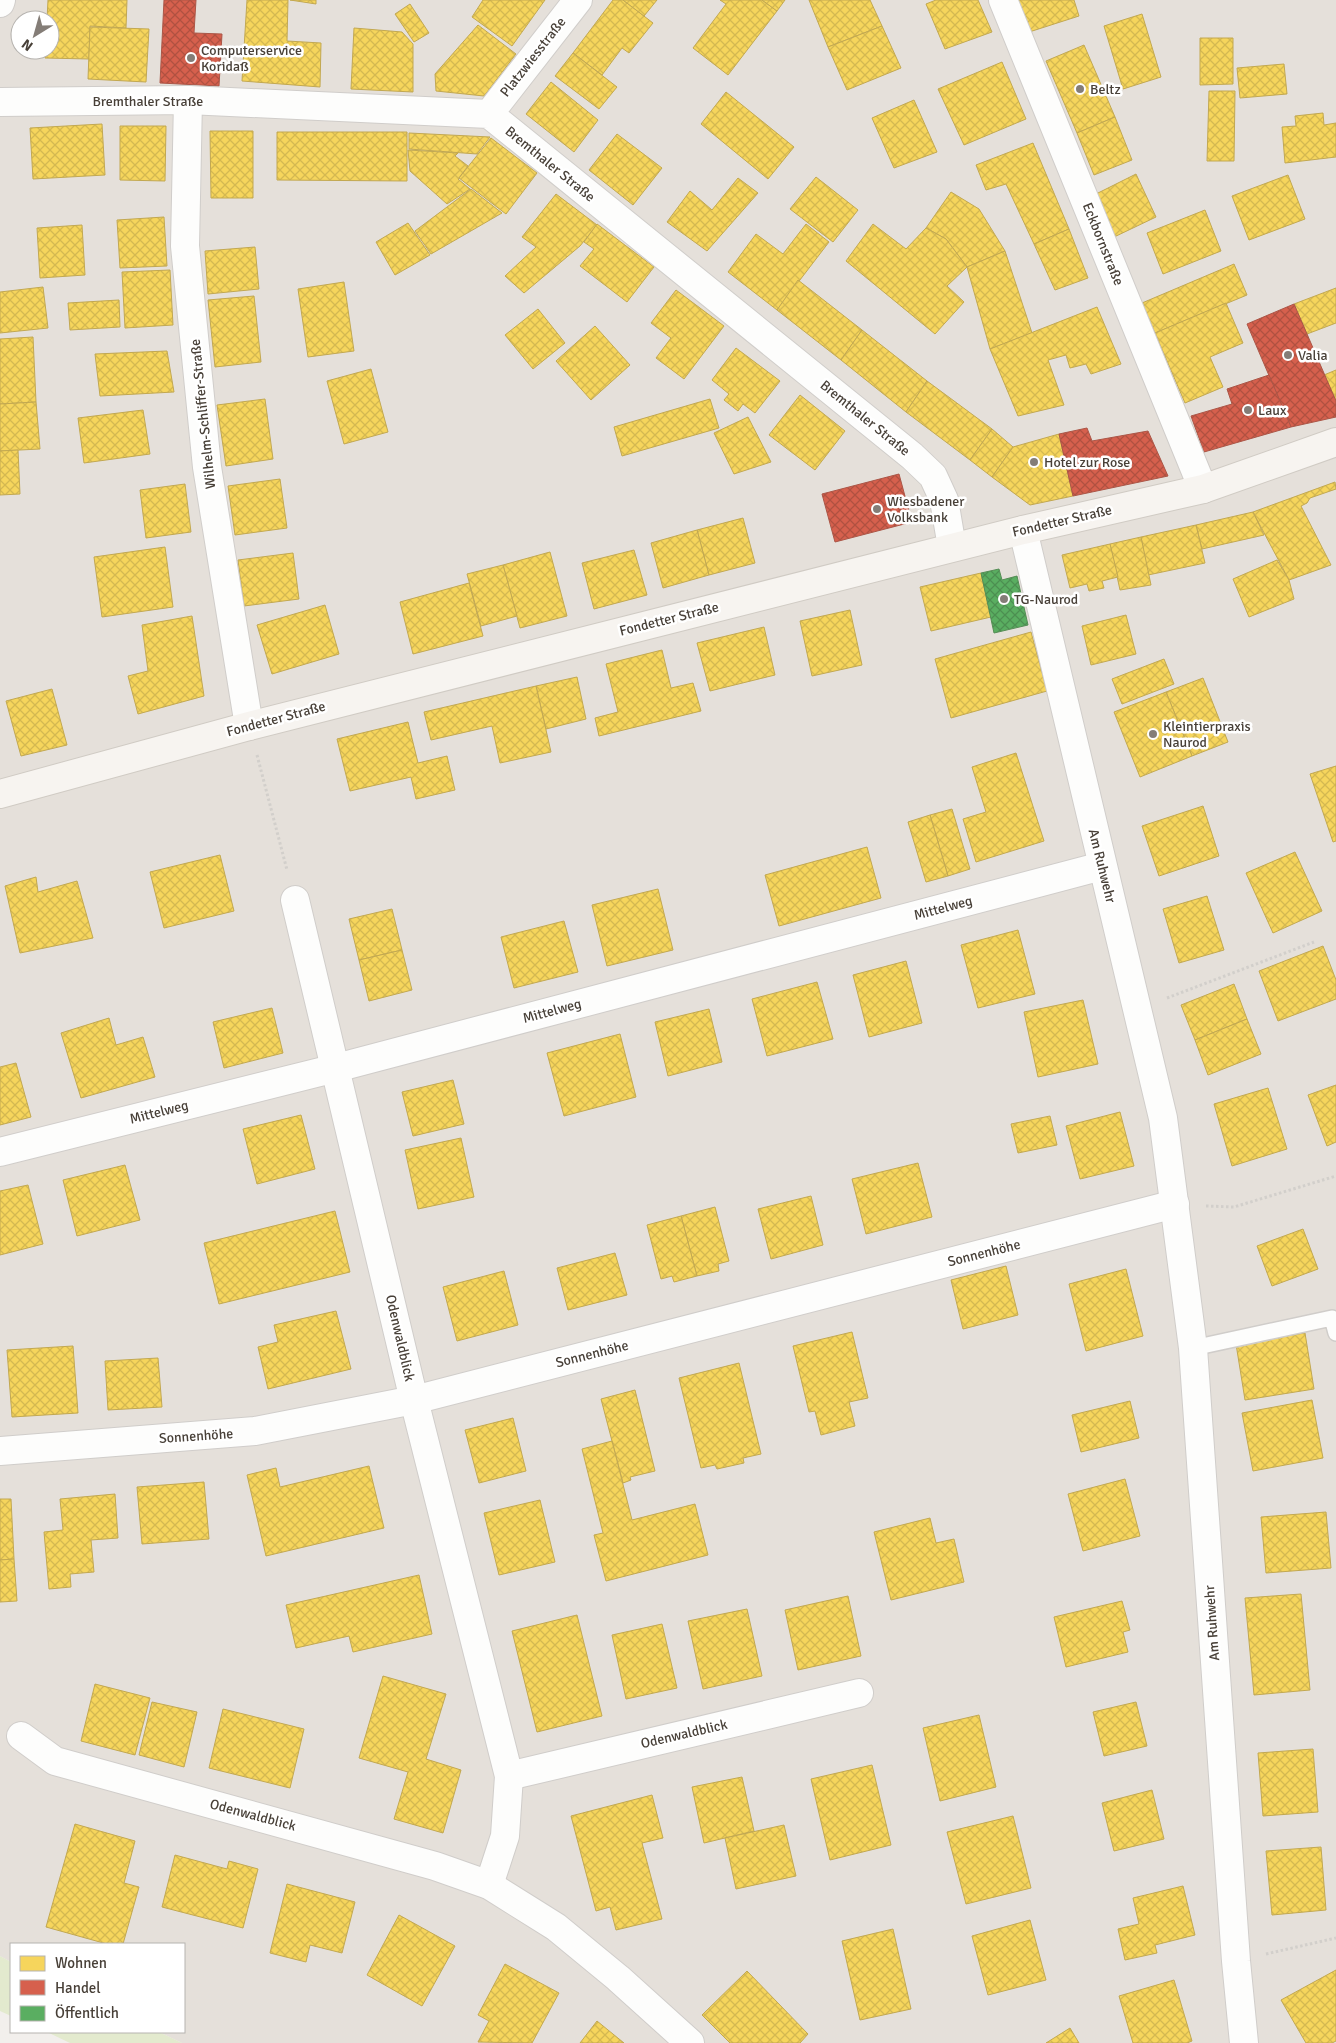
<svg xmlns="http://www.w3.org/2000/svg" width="1336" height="2043" font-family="Signika,sans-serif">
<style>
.residential{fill:#e5e0da;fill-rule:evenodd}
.green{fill:#e3eace}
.homes{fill:url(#homes-cross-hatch);stroke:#c2a851}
.shops{fill:url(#shops-cross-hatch);stroke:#ab5647}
.public{fill:url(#public-cross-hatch);stroke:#558d55}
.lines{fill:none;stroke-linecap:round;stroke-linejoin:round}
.lane-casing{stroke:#d0cdca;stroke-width:18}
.street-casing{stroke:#d0cdca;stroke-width:30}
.secondary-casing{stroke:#d0cbc4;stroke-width:30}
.path{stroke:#d2cfcb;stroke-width:3;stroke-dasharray:2.5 2.5;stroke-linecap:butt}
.lane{stroke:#fdfdfc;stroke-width:15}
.street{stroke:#fdfdfc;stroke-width:28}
.secondary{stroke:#f7f4f0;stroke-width:28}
.poi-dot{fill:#847d77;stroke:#fff;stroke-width:2}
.labels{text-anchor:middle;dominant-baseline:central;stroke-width:5;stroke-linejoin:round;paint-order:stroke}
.poi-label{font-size:14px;fill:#484038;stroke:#fff;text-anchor:start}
.street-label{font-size:14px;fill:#484038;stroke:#fff}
</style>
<defs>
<pattern id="homes-cross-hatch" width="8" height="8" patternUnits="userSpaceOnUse" patternTransform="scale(1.25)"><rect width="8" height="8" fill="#f6d55c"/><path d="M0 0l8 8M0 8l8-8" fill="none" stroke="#d4b851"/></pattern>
<pattern id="shops-cross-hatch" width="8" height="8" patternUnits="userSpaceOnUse" patternTransform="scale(1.25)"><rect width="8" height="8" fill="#d6604d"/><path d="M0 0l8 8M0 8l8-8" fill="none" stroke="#b05141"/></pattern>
<pattern id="public-cross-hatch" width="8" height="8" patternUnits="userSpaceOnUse" patternTransform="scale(1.25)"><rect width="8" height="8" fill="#5aae61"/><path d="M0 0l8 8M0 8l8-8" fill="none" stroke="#4c8f51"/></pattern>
</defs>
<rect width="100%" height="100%" fill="#f2efec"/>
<!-- residential -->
<path class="residential" d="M0,0h1336v2043h-1154l-23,-11h25v-88h-173v18l-11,-6zM20,20h30v30h-30z"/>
<!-- green -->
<g class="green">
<polygon points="0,1956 11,1962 11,2016 0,2011"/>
<polygon points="47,2032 159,2032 182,2043 70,2043"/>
</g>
<!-- homes -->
<g class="homes">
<polygon points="48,0 127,0 126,28 90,26 89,59 45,58 46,50 50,50 50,20 47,20"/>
<polygon points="247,0 288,0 287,41 321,43 320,87 242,81"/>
<polygon points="290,0 316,0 316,4"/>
<polygon points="483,0 545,0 512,46 472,17"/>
<polygon points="613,0 623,0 653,23 629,53 622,48 602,75 573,53"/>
<polygon points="623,0 657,0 644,16"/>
<polygon points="720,0 762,0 777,11 728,75 693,48 726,4"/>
<polygon points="762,0 785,0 777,11"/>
<polygon points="809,0 870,0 882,26 828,47"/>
<polygon points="936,0 978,0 992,32 945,49 926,4"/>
<polygon points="1015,0 1074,0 1079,16 1026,33"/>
<polygon points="410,4 429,33 414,42 395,14"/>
<polygon points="1142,14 1161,77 1123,89 1104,26"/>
<polygon points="478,25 516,54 484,96 436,91 435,74"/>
<polygon points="882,26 901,68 847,90 828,47"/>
<polygon points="90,27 149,29 146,82 88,79"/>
<polygon points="354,28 402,32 413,44 413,92 351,89"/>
<polygon points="1200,38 1233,38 1233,84 1200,85"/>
<polygon points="1084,45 1115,117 1077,133 1046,61"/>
<polygon points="573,53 617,87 599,109 555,76"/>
<polygon points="1002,62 1026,119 964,145 938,89"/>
<polygon points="1284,64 1287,94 1240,98 1237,68"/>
<polygon points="551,82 598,120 574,152 526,114"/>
<polygon points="1209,91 1235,91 1234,161 1207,161"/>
<polygon points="726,92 794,147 768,179 701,124"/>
<polygon points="914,100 937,152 894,168 872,118"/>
<polygon points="1323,113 1324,125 1336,123 1336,157 1285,163 1282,127 1296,126 1295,116"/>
<polygon points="1115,117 1132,160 1094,175 1077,133"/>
<polygon points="102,124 105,175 33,179 30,128"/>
<polygon points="120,126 166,126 165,181 120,180"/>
<polygon points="210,131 253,131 253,198 211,198"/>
<polygon points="277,132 407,132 407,181 277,180"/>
<polygon points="409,133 490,137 477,154 409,149"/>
<polygon points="617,134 662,168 633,205 589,170"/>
<polygon points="491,138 537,173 506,214 459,178"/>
<polygon points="1033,143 1069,229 1034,244 1006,184 986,190 976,165"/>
<polygon points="408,150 458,153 455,156 468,166 458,179 470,189 447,204 410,171"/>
<polygon points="1136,174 1156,217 1112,238 1092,196"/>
<polygon points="1288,175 1305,219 1249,240 1232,196"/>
<polygon points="816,177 858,210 833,242 790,209"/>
<polygon points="738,178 758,193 707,251 667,222 690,191 712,210"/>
<polygon points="471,189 502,213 431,254 415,231"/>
<polygon points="951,192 979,209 1005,251 967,267 946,239 926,228"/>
<polygon points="556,194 597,225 580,246 524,293 505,276 536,247 522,237"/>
<polygon points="1205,210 1221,251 1163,274 1147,233"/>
<polygon points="164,217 167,266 120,268 117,220"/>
<polygon points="408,223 430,255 395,275 376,242"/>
<polygon points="597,224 654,267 627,302 580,266 594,249 584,242"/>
<polygon points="806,224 829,242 777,310 728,272 756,234 783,254"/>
<polygon points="873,224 906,249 926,228 946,239 967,267 947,286 964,302 935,334 846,261"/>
<polygon points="82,225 85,275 40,278 37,228"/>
<polygon points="1069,229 1088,278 1055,290 1034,244"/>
<polygon points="255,247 259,289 208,294 205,251"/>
<polygon points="1005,251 1032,333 990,349 967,267"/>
<polygon points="1234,264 1247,295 1155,333 1142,303"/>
<polygon points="170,270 173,325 125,328 122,272"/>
<polygon points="798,280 862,330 841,360 777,310"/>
<polygon points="344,282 354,351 308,357 298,289"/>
<polygon points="43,287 48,328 0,333 0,292"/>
<polygon points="1336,288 1336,323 1307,334 1294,304"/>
<polygon points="676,290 724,326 684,379 656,358 671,338 651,323"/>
<polygon points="254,296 261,362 215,367 208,300"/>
<polygon points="119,300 120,327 70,330 68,303"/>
<polygon points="1226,303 1243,343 1210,357 1223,387 1185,403 1155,333"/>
<polygon points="1097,307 1121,364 1091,374 1086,364 1070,368 1066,355 1048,360 1064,405 1018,416 990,349"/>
<polygon points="538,309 565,343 533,369 505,335"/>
<polygon points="595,326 630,365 591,400 556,361"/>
<polygon points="862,330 927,381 906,412 841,360"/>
<polygon points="33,337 36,402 0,404 0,339"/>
<polygon points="736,348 780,381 755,413 743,404 738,411 724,400 729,394 712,380"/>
<polygon points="167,351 174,392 100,396 95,354"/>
<polygon points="371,369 388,432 344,444 327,381"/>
<polygon points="1336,370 1336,401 1324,375"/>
<polygon points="927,381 992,429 970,460 906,412"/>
<polygon points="800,395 845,431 815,470 769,435"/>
<polygon points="265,399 273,459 226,466 217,405"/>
<polygon points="710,399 719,428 622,456 614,427"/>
<polygon points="36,402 40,449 0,451 0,404"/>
<polygon points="143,410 150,454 84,463 78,418"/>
<polygon points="748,417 771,462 734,474 714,433"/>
<polygon points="992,429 1013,447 992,477 970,460"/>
<polygon points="1059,434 1073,496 1030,505 992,477 1013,447"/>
<polygon points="18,450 20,494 0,495 0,451"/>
<polygon points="280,479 287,528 235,535 228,486"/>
<polygon points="1335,482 1336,489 1310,498 1307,503 1301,506 1331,565 1289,580 1253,512"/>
<polygon points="185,484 191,532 146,538 140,490"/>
<polygon points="1253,512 1264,535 1202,549 1196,525"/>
<polygon points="743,518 755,563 709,575 697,530"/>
<polygon points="1196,525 1205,563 1148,575 1141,537"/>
<polygon points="697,530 709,575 663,588 651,543"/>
<polygon points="1141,537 1151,585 1120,590 1110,544"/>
<polygon points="1110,544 1118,577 1102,581 1104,588 1089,591 1087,584 1070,588 1062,555"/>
<polygon points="165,547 173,607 102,617 94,557"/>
<polygon points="634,550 647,595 594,609 582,563"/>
<polygon points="550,552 567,616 520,628 503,565"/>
<polygon points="293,553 299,599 244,606 238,560"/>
<polygon points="1277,560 1289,580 1294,599 1249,617 1233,579"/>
<polygon points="503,565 517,616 481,626 467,574"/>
<polygon points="981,573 991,617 931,631 920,587"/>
<polygon points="469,583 483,636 413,654 400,602"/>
<polygon points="325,605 339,654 272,674 257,625"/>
<polygon points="850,610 862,665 812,676 800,621"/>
<polygon points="1126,615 1136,654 1091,665 1082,626"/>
<polygon points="192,616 204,696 138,714 128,676 148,671 142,625"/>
<polygon points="764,627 775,675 710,691 697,643"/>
<polygon points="1031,632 1047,691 951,718 935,659"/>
<polygon points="662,650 671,688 693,683 701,711 599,736 595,718 618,712 606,664"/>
<polygon points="1164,659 1174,684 1122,704 1112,679"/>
<polygon points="577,677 586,719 546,729 536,686"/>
<polygon points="1203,678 1228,742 1192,756 1166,692"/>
<polygon points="536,686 551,752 500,763 492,726 431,740 424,712"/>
<polygon points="52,689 67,745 21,756 6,701"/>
<polygon points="1166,692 1192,756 1140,777 1114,712"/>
<polygon points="408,722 418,763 447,756 455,790 416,799 411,777 350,791 337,739"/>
<polygon points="1016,753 1044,841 976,862 963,819 986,812 972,767"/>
<polygon points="1336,766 1336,841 1333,842 1310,774"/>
<polygon points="1203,806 1219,856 1159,876 1142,826"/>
<polygon points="952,809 970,869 948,876 930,815"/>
<polygon points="930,815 948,876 926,882 908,822"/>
<polygon points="867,847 881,898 779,926 765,875"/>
<polygon points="1295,852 1322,911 1273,933 1246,873"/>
<polygon points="220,855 234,911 164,928 150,872"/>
<polygon points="36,877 38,892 77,881 93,938 20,953 5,886"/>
<polygon points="658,889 673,950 607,966 592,905"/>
<polygon points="1207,896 1224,950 1179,963 1163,909"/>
<polygon points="392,909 402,950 359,960 349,919"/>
<polygon points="564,921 578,972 514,988 501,937"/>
<polygon points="1018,930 1035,994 978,1008 961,945"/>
<polygon points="1323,946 1336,980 1336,999 1278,1021 1259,971"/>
<polygon points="402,950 412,990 369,1001 359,960"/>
<polygon points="906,961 922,1023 869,1037 853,975"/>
<polygon points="817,982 833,1039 767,1056 752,999"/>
<polygon points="1234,984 1247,1019 1195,1040 1181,1005"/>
<polygon points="1083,1000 1098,1064 1038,1077 1024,1012"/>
<polygon points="272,1008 283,1053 224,1068 213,1022"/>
<polygon points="709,1009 722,1062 668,1076 655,1022"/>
<polygon points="109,1018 116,1045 143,1037 155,1077 81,1098 61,1033"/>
<polygon points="1247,1019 1261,1054 1208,1075 1195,1040"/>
<polygon points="620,1034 636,1097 564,1116 547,1053"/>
<polygon points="16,1063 31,1117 0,1125 0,1067"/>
<polygon points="453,1080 464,1124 413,1136 402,1092"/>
<polygon points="1336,1085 1336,1142 1327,1146 1308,1095"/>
<polygon points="1268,1088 1287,1149 1232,1166 1214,1104"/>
<polygon points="1120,1112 1134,1166 1080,1179 1066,1126"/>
<polygon points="301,1115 315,1169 257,1184 243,1129"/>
<polygon points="1050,1116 1057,1145 1018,1153 1011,1124"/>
<polygon points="461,1138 474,1197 418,1209 405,1150"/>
<polygon points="918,1163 932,1217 866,1234 852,1179"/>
<polygon points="125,1165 140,1220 77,1236 63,1180"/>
<polygon points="28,1185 43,1244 0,1255 0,1191"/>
<polygon points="811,1196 823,1245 771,1259 758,1209"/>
<polygon points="715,1207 729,1261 718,1264 719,1271 697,1276 681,1216"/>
<polygon points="335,1211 350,1272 219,1304 204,1243"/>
<polygon points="681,1216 697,1276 674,1282 672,1276 661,1279 647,1225"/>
<polygon points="1303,1229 1318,1269 1272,1286 1257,1246"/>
<polygon points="615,1253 627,1295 568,1310 557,1268"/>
<polygon points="1006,1266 1018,1315 963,1329 951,1280"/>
<polygon points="1126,1269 1143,1336 1086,1351 1069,1284"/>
<polygon points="504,1271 518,1325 457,1341 443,1287"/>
<polygon points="336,1311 351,1369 268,1389 258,1347 278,1342 274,1325"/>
<polygon points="852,1332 868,1398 849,1402 855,1426 821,1435 815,1411 809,1412 793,1346"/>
<polygon points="1305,1333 1314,1389 1245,1400 1236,1344"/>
<polygon points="73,1346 78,1413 12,1417 7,1350"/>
<polygon points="158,1358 162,1407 108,1410 105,1361"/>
<polygon points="739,1363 761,1454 743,1458 744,1463 717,1469 715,1465 701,1468 679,1378"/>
<polygon points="635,1390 655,1471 630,1477 631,1480 623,1483 601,1399"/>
<polygon points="1312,1400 1323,1458 1253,1471 1242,1413"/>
<polygon points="1130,1401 1139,1438 1081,1452 1072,1415"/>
<polygon points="513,1418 526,1471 479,1483 465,1430"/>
<polygon points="612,1441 632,1520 695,1504 708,1555 606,1581 594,1535 603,1533 582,1449"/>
<polygon points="369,1466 384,1528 266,1556 247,1475 276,1468 280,1487"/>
<polygon points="1125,1479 1140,1536 1083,1551 1068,1494"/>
<polygon points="204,1482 209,1539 142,1544 137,1487"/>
<polygon points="115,1494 118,1538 91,1540 94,1572 70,1574 71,1587 49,1589 44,1532 63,1530 60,1499"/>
<polygon points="0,1499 11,1499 14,1559 0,1560"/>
<polygon points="540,1500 555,1562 499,1575 484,1513"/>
<polygon points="1326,1512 1331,1568 1266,1573 1261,1517"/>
<polygon points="930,1518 936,1543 954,1539 964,1582 891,1600 874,1532"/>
<polygon points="14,1559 17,1601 0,1602 0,1560"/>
<polygon points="419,1575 432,1634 353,1652 349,1636 296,1648 286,1605"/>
<polygon points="1301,1594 1310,1690 1254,1695 1245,1598"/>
<polygon points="848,1596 861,1656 798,1670 785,1610"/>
<polygon points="1122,1601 1130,1630 1123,1632 1128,1652 1066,1667 1054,1617"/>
<polygon points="747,1609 762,1676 703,1689 688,1621"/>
<polygon points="577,1615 602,1716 537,1732 512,1631"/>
<polygon points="662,1624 677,1688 626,1699 612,1635"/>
<polygon points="383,1676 446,1694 426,1759 461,1770 443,1833 394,1819 408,1772 359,1758"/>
<polygon points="95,1684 150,1698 135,1755 81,1741"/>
<polygon points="152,1702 197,1712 184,1767 139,1755"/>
<polygon points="1136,1702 1147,1746 1104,1756 1093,1712"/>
<polygon points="223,1709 304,1729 290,1788 209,1768"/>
<polygon points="979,1715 996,1787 940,1801 923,1728"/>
<polygon points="1313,1749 1318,1812 1263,1816 1258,1753"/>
<polygon points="872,1765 891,1845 830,1860 811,1779"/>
<polygon points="742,1777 754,1831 704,1843 692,1787"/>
<polygon points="1152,1790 1164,1839 1114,1851 1102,1803"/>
<polygon points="652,1795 663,1838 642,1843 662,1919 616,1930 610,1907 596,1911 571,1816"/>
<polygon points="1013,1816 1031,1888 966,1904 947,1832"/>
<polygon points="75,1824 135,1841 124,1883 139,1887 123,1944 107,1944 46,1927"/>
<polygon points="784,1825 796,1876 736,1889 725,1838"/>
<polygon points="1321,1847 1326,1910 1272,1915 1266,1851"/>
<polygon points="175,1855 227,1869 229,1861 258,1869 243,1928 162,1907"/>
<polygon points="287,1884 355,1902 342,1953 310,1945 306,1962 270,1953"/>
<polygon points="1183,1886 1195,1935 1155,1945 1157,1953 1125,1960 1118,1929 1139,1924 1133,1898"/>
<polygon points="399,1915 455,1946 422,2006 367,1975"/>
<polygon points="1030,1920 1046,1980 988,1995 972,1936"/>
<polygon points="893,1929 911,2009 860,2020 842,1941"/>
<polygon points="505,1964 559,1993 532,2043 478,2042 489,2021 478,2015"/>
<polygon points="1336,1970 1336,2041 1332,2043 1306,2043 1281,2000"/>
<polygon points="747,1971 808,2034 800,2043 730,2043 702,2015"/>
<polygon points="1174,1980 1192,2041 1187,2043 1133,2043 1119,1996"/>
<polygon points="597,2021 624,2043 580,2043"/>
<polygon points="1070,2028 1079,2043 1046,2043"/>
</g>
<!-- shops -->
<g class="shops">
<polygon points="164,0 196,0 194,33 222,34 219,86 160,83"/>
<polygon points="1294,304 1336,401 1336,417 1291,427 1247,324"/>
<polygon points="1269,375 1291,427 1204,452 1191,416 1232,404 1227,389"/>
<polygon points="1087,428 1092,441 1148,431 1168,476 1073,496 1059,434"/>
<polygon points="899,474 912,522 835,542 822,494"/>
</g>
<!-- public -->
<polygon class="public" points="999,569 1002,580 1017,576 1028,625 994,633 981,573"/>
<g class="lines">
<defs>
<polyline id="lane" points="1193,1348 1332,1318 1336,1333"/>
<g id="street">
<polyline points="1003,0 1203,489"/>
<polyline points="0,3 1,0"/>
<polyline points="188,100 185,246 207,467 249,726"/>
<polyline points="0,102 188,100 489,114 912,456 933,476 944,500 952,547"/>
<polyline points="489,114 578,0"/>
<polyline points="1023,530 1163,1118 1193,1348 1236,1961 1244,2043"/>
<polyline points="295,900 414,1400 509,1776 505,1836 489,1885"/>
<polyline points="0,1152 336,1068 1102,866"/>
<polyline points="0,1451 255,1431 414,1400 1175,1204"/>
<polyline points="21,1736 55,1761 435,1866 489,1885 556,1927 618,1978 690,2043"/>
<polyline points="509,1776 859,1693"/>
</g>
<polyline id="secondary" points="0,794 249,726 1023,530 1203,489 1336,442"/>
</defs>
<!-- lane casing -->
<use href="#lane" class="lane-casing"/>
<!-- street casing -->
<use href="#street" class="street-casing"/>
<!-- secondary casing -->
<use href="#secondary" class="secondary-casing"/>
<!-- path -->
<g class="path">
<polyline points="257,755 287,870"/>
<polyline points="1167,998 1314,942"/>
<polyline points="1206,1206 1234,1207 1336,1176"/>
<polyline points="1266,1954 1336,1938"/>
</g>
<!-- lane -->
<use href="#lane" class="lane"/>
<!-- street -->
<use href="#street" class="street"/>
<!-- secondary -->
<use href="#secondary" class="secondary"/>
</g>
<!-- markers -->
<g class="poi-dot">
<circle cx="191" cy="58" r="5"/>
<circle cx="1080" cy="89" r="5"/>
<circle cx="1288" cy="355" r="5"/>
<circle cx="1248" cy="410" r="5"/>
<circle cx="1034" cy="462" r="5"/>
<circle cx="877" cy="509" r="5"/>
<circle cx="1004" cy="599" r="5"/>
<circle cx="1153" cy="734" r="5"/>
</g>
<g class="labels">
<!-- poi labels -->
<g class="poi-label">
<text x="201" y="50">Computerservice<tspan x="201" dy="16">Koridaß</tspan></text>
<text x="1090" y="89">Beltz</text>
<text x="1298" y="355">Valia</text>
<text x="1258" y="410">Laux</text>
<text x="1044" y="462">Hotel zur Rose</text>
<text x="887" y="501">Wiesbadener<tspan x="887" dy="16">Volksbank</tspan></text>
<text x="1014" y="599">TG-Naurod</text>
<text x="1163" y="726">Kleintierpraxis<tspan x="1163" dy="16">Naurod</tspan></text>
</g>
<!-- street labels -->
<g class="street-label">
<text transform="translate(533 57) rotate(-52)">Platzwiesstraße</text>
<text x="148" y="101">Bremthaler Straße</text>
<text transform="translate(550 164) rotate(39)">Bremthaler Straße</text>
<text transform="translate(1103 244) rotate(68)">Eckbornstraße</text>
<text transform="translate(203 414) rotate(-96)">Wilhelm-Schliffer-Straße</text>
<text transform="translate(865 418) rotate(39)">Bremthaler Straße</text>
<text transform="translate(1062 521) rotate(-13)">Fondetter Straße</text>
<text transform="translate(669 619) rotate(-14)">Fondetter Straße</text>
<text transform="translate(276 719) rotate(-15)">Fondetter Straße</text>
<text transform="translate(1102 866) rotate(76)">Am Ruhwehr</text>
<text transform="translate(943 908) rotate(-15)">Mittelweg</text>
<text transform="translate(552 1011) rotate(-15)">Mittelweg</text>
<text transform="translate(159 1112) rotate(-14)">Mittelweg</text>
<text transform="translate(984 1253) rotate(-14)">Sonnenhöhe</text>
<text transform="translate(400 1338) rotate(77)">Odenwaldblick</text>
<text transform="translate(592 1354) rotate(-14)">Sonnenhöhe</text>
<text transform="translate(196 1436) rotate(-4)">Sonnenhöhe</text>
<text transform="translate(1212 1623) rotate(-94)">Am Ruhwehr</text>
<text transform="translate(684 1734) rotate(-13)">Odenwaldblick</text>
<text transform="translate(253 1815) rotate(15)">Odenwaldblick</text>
</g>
</g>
<!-- legend -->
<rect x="10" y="1943" width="175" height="90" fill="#ffffff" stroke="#b6b3af"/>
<rect x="20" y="1956" width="25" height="15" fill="#f6d55c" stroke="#b6b3af"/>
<text x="55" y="1968" font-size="15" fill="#484038">Wohnen</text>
<rect x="20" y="1980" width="25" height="15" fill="#d6604d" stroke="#b6b3af"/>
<text x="55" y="1993" font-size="15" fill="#484038">Handel</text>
<rect x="20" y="2006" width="25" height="15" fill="#5aae61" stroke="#b6b3af"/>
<text x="55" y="2018" font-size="15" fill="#484038">Öffentlich</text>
<!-- north arrow -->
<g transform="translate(35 35) rotate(217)"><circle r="24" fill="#ffffff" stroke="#b6b3af"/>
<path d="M0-4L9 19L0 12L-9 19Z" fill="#847d77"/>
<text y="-8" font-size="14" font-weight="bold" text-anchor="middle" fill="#484038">N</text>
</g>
</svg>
